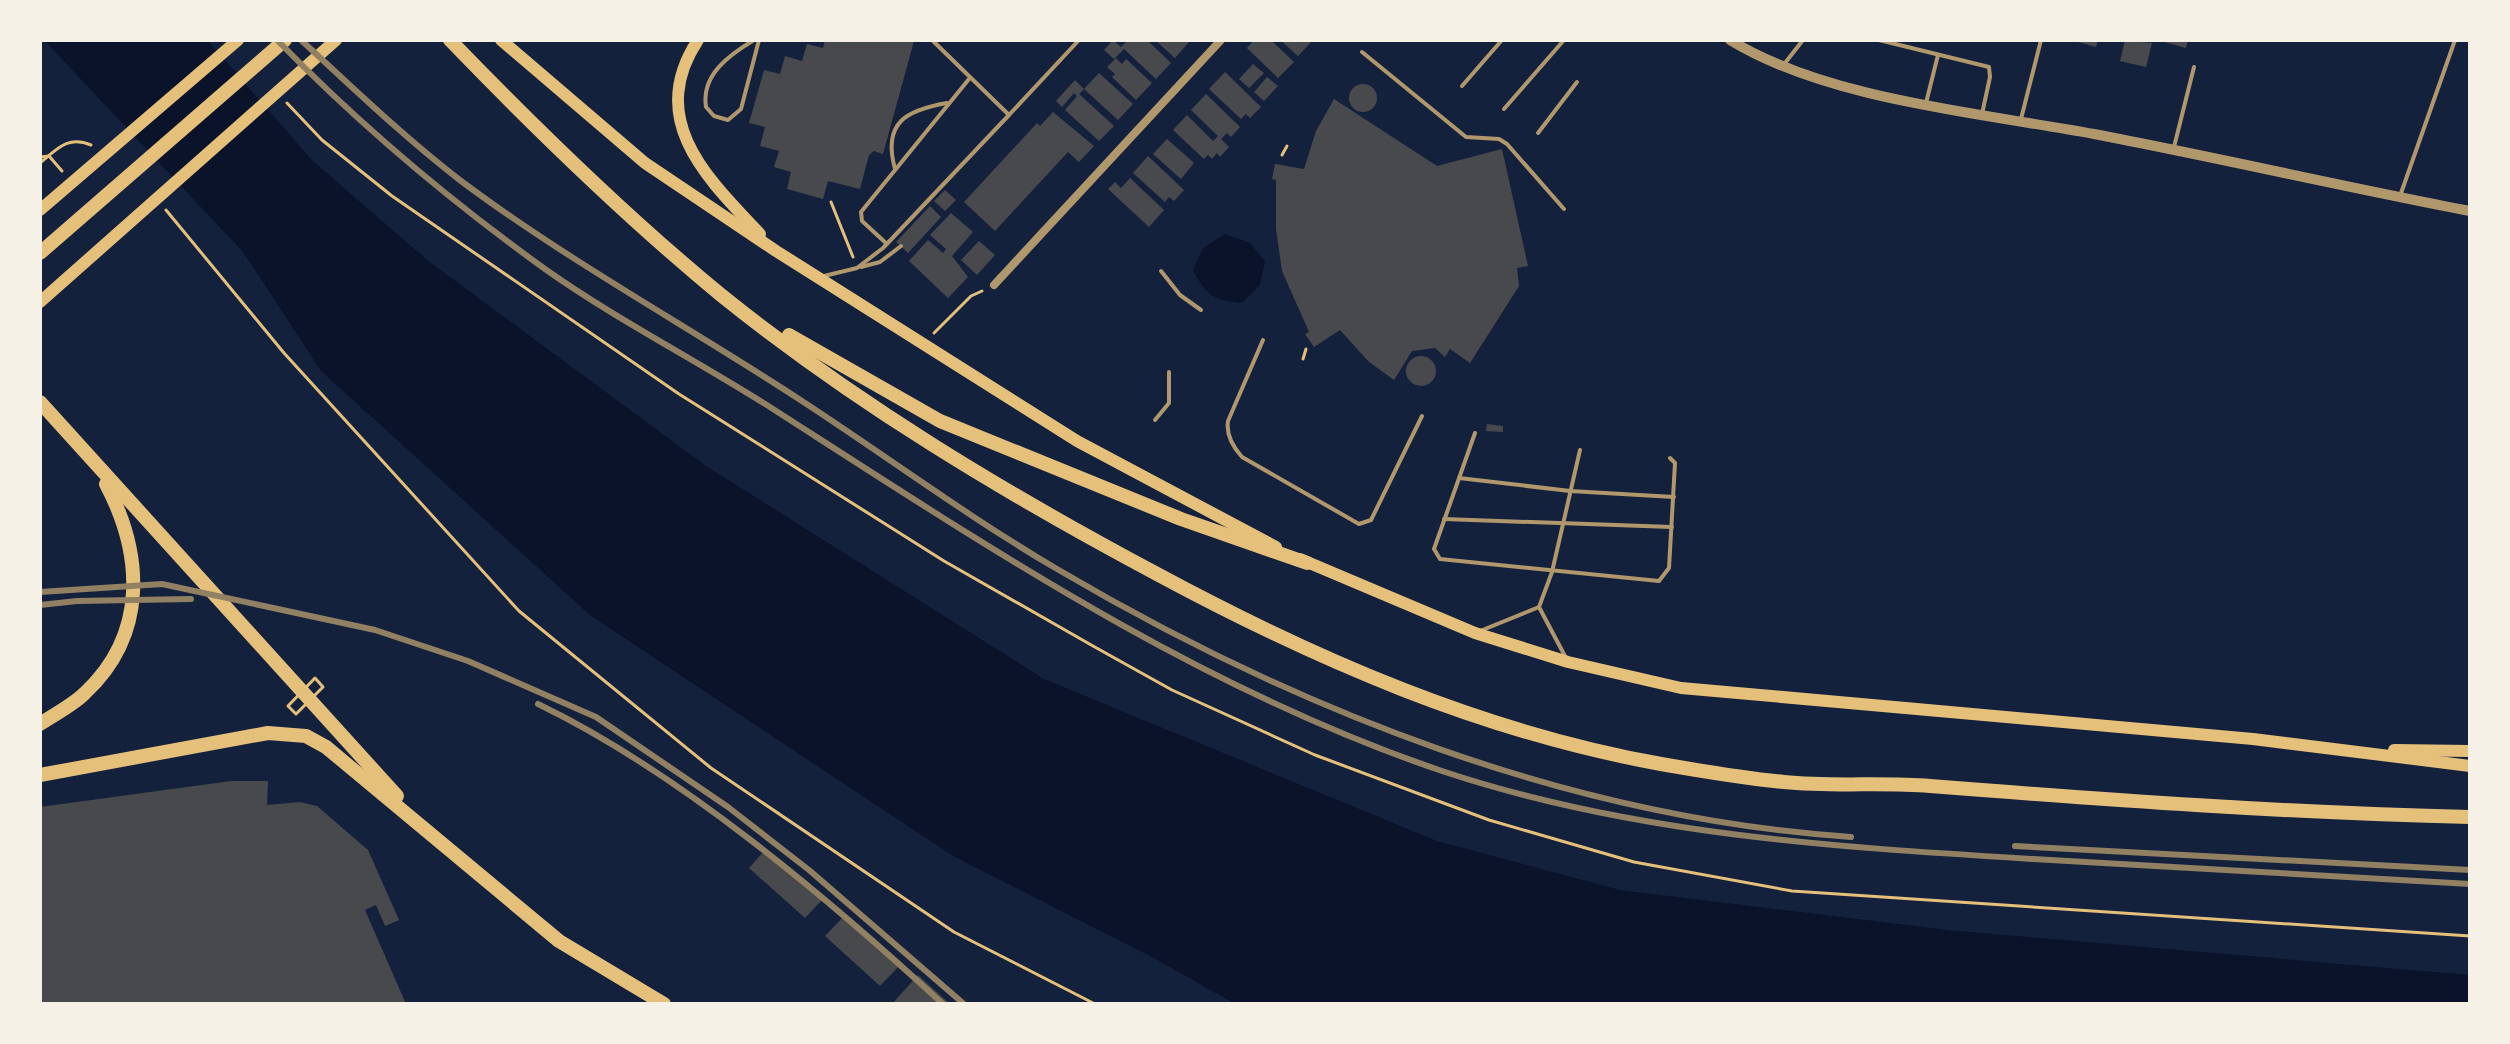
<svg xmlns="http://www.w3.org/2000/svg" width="2510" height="1044" font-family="Helvetica,sans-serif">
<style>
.water{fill:#0b132b}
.building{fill:#48494c}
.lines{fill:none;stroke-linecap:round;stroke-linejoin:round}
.path{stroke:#e5c07b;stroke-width:3}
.service{stroke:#b1986c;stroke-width:4}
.minor{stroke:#b1986c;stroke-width:8}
.tertiary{stroke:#b1986c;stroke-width:10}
.primary{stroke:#e5c07b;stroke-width:12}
.trunk{stroke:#e5c07b;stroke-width:12}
.motorway{stroke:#e5c07b;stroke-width:14}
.rail{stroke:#918062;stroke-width:6}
</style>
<rect width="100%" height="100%" fill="#14213d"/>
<!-- water -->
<g class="water">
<polygon points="44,40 207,40 312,160 427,260 706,466 1044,679 1437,841 1620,890 1948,930 2470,975 2470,1004 1235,1004 1154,958 953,856 591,616 321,371 243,252"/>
<path d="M1225,234l25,9 15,18 -5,24 -18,18c-28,-2 -36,-8 -49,-33l10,-22z"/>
</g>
<!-- building -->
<g class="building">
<polygon points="825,40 914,41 883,154 874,151 869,155 860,189 828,181 823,199 787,189 791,172 774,167 779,151 760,146 765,127 749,123 764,70 780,74 785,56 802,61 807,44 823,48"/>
<polygon points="1113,40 1121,47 1128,40 1147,40 1171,63 1156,79 1124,49 1114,59 1104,50"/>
<polygon points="1155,40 1187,40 1189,42 1175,58"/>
<polygon points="1254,40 1271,40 1294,62 1278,78 1247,48"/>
<polygon points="1280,40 1313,40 1298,56"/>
<polygon points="2071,40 2098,40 2096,47"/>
<polygon points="2125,40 2152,43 2146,67 2120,61"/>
<polygon points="2157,40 2188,40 2186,48"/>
<polygon points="1116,58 1122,64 1126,59 1152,83 1136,100 1112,77 1115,74 1107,67"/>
<polygon points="1253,64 1264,73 1249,88 1239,79"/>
<polygon points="1225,72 1261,107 1250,118 1246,114 1241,119 1209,89"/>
<polygon points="1099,73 1133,104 1118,120 1084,89"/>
<polygon points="1267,77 1278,86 1264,101 1254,92"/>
<polygon points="1075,80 1084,89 1079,94 1114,126 1099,141 1065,110 1077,96 1074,93 1062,107 1056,101"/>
<circle cx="1363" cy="98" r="14"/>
<polygon points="1206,94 1240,127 1231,137 1227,133 1221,139 1229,147 1220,157 1217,153 1212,159 1208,155 1204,159 1173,130 1187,115 1213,141 1218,136 1191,110"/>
<polygon points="1334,99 1437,166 1502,149 1528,266 1517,268 1519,286 1470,363 1450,349 1445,357 1435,348 1412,351 1394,380 1369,362 1340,330 1314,347 1305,334 1309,332 1282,271 1276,229 1276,180 1272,179 1275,164 1304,169 1316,131"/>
<polygon points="1053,112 1094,146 1079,162 1068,152 995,231 964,202 1037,123 1040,126"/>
<polygon points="1167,139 1194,163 1181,179 1153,154"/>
<polygon points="1148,156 1184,190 1174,201 1169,197 1165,202 1133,173"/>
<polygon points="1130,178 1164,210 1149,227 1108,189 1115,182 1121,188"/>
<polygon points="945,190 956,200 945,211 934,201"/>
<polygon points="930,206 941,217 908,253 896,242"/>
<polygon points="951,213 973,232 952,256 968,277 948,298 909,261 928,240 943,253 946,249 930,235"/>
<polygon points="979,241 995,255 977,275 961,260"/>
<circle cx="1421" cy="371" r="15"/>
<polygon points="1487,424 1503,426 1503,432 1486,431"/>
<polygon points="231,781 268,781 267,805 300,802 317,806 368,850 399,920 385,926 376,905 365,910 406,1004 40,1004 40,807"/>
<polygon points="766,849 822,900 805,918 749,868"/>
<polygon points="846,914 901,964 880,986 825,936"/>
<polygon points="918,975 950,1004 892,1004"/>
</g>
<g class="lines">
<!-- path -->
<g class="path">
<polyline points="287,103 322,140 392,196 679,394 944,561 1093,646 1172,690 1315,755 1489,820 1634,862 1792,891 2470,936"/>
<polyline points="1282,155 1287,146"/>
<polyline points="49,156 62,171"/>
<polyline points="40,157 49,156"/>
<path d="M40,163c17,-14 28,-28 51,-18"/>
<polyline points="831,202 853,257"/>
<polyline points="166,210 284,353 519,611 711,768 954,932 1095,1004"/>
<polyline points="934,333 971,296 982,291"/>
<polyline points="1303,359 1306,349"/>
<polygon points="315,678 323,687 296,714 288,706"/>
</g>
<!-- service -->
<g class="service">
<path d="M754,40c-25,15 -53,35 -48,67l8,9 14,4 13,-11 18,-69"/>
<polyline points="1879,40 1989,67 1990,77 1982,114"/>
<polyline points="1362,52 1466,137 1499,139 1507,144 1564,209"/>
<polyline points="1785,63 1803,40"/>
<polyline points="1462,86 1502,40"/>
<polyline points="1926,103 1938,55"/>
<polyline points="1504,109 1564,40"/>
<polyline points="1009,115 1079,40"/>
<polyline points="2021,119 2041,40"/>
<polyline points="1538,133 1577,82"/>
<polyline points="2174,147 2194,67"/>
<path d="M895,169c-13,-47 12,-59 52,-66"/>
<polyline points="2400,196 2455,40"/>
<polyline points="887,244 862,221 861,212 969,79"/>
<polyline points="861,267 880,262 901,246"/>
<polyline points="1161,271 1180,295 1201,310"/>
<polyline points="824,276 857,268 883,248 1009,115 932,40"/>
<path d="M1263,340l-35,81c-2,13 5,26 14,36l117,67 12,-4 51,-104"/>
<polyline points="1155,420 1169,403 1169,372"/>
<polyline points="1475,433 1434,549 1440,559 1659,581 1669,568 1675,463 1670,458"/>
<polyline points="1459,478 1570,491 1674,497"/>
<polyline points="1444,519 1672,527"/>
<polyline points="1539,607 1566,658"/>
<polyline points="1480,631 1539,607 1552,572 1580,450"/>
</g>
<!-- minor -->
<polyline class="minor" points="994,285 1221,40"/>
<!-- tertiary -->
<path class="tertiary" d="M1730,40c98,60 251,73 364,94 126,24 250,53 376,77"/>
<!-- primary -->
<g class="primary">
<polyline points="40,210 238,40"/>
<polyline points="40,302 336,40"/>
</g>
<!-- trunk -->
<g class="trunk">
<polyline points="501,40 645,163 776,251 1077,441 1276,547"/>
<path d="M698,40c-53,80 10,139 62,194"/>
<polyline points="1300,559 1475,633 1568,662 1681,688 2253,739 2470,766"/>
<polyline points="2394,750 2470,751"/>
</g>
<!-- motorway -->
<g class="motorway">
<path d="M450,40c86,89 175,176 271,255 134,108 284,198 436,279 158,85 325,158 504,190 40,7 82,14 123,18 48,5 97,0 146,4 180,14 359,27 540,31"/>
<polyline points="40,253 285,40"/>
<polyline points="789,335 940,421 1181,519 1307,563"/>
<polyline points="40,402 397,796"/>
<path d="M40,724c15,-10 33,-19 45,-31 63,-59 58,-139 21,-209"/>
<polyline points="40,775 268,733 306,736 326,747 559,941 664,1004"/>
</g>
<!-- rail -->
<g class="rail">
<path d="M277,40c82,84 172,160 268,229 72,51 153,92 228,140 215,138 428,281 672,363 190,63 390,75 588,87 146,8 291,17 437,25"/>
<path d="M301,40c52,48 104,98 160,141 110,82 230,147 344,222 84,55 165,115 252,166 241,142 514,249 794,268"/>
<polyline points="40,592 162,584 375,630 468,661 596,717 728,807 809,870 964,1004"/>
<polyline points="40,605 77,601 191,599"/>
<path d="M538,704c141,68 290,194 405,300"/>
<polyline points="2015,846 2470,870"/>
</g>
</g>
<!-- border -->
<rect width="2510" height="1044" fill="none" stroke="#f6f1e7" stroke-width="84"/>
</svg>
